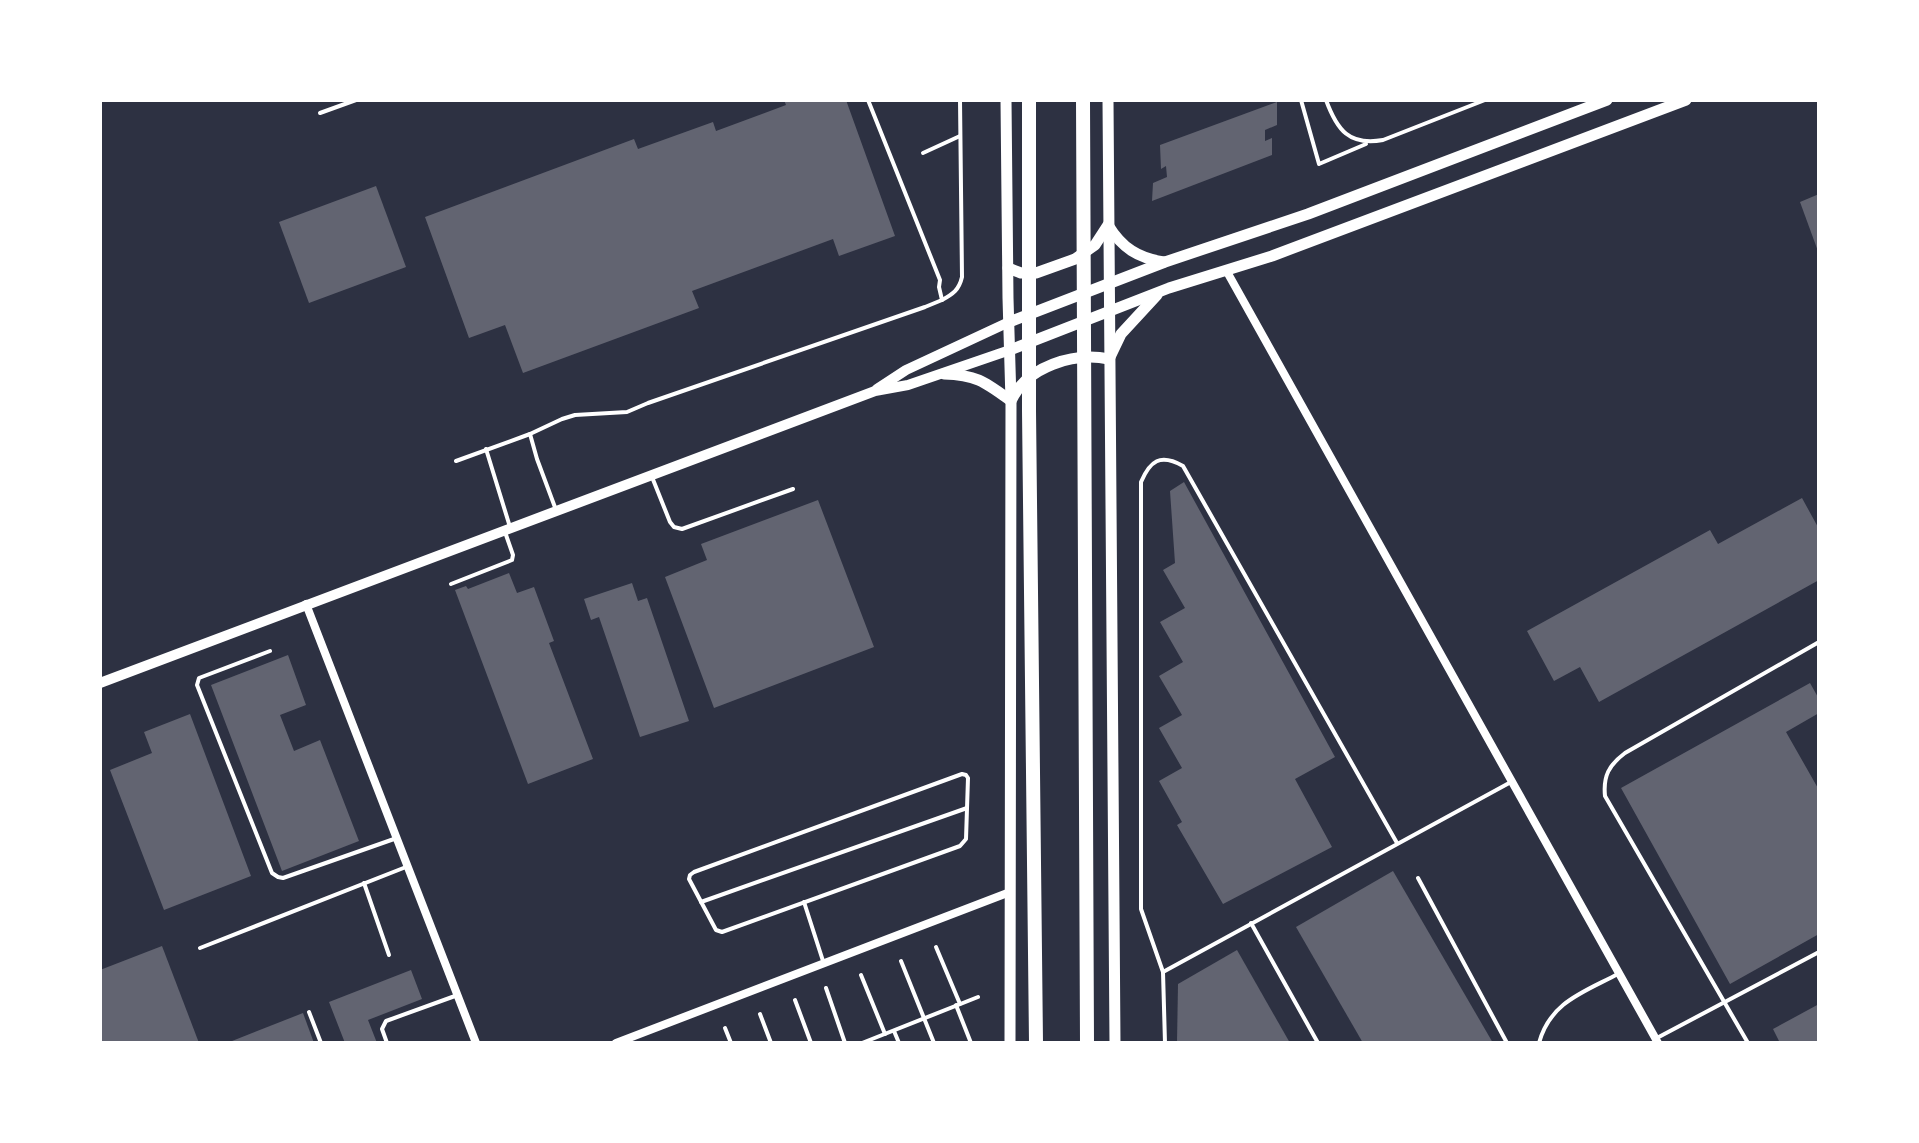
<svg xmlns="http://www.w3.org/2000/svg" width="1919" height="1143" font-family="'Source Sans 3',sans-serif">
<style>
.building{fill:#626471}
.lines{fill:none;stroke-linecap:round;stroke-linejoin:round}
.service{stroke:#fff;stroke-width:4}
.minor{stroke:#fff;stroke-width:8}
.tertiary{stroke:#fff;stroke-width:10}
.secondary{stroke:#fff;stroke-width:11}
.motorway{stroke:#fff;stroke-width:14}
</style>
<rect width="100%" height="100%" fill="#2d3142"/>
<!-- building -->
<g class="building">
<polygon points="784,100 846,100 895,236 839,256 833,239 692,291 699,308 523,373 505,325 469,338 425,217 634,139 638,149 713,122 716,131 786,105"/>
<polygon points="1277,102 1277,125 1265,130 1265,141 1272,138 1272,155 1152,201 1153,183 1167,177 1166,166 1161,169 1160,145"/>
<polygon points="376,186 406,267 309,303 279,222"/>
<polygon points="1819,194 1819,254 1800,202"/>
<polygon points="1184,482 1335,757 1295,779 1332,847 1223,904 1177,825 1182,822 1159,781 1182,768 1159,728 1182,715 1159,676 1183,662 1160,622 1185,608 1163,570 1175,563 1170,491"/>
<polygon points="1802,498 1819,529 1819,580 1599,702 1580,667 1554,681 1527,631 1710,530 1718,544"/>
<polygon points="818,500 874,647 714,708 665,577 707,560 701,544"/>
<polygon points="509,573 517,593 534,587 554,641 549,643 593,759 528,784 455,590 466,586 468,589"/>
<polygon points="632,583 638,601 647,598 689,721 640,737 599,617 591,620 584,599"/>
<polygon points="288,655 306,705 280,715 294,751 320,740 359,841 282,871 211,685"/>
<polygon points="1810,683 1819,699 1819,713 1786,732 1819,790 1819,934 1730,984 1621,788"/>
<polygon points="190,714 251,876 164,910 110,770 152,753 144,732"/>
<polygon points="1393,871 1493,1043 1363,1043 1296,927"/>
<polygon points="162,946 199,1043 100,1043 100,970"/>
<polygon points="1237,950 1290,1043 1177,1043 1178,984"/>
<polygon points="411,970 422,999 368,1020 377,1043 345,1043 329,1002"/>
<polygon points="1819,1004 1819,1043 1780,1043 1773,1029"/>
<polygon points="303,1013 314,1043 227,1043"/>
</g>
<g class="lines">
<!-- service -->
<g class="service">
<polyline points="1301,100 1319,164 1366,144"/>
<path d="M1326,100c11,30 23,46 57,40l102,-40"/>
<polyline points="320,113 356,100"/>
<polyline points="923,153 960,136"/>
<path d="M942,300c11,-6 17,-10 20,-23l-2,-177"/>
<polyline points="530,434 537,459 556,510"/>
<polyline points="486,449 510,527"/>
<polyline points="456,461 530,434 562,419 575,415 627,412 648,403 925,307 942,300 939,287 940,280 868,100"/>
<polyline points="652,477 670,522 674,527 682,529 793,489"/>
<polyline points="451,584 512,560 513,555 505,532"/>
<polyline points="270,651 199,678 197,685 272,873 278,877 283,878 394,839"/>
<polygon points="962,774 966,775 968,778 966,839 960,846 722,932 716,930 689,879 690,875 694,872"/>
<polyline points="1418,878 1507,1043"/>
<polyline points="364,883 389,955"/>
<polyline points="701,902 967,808"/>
<polyline points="804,902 823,961"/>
<polyline points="1251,923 1318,1043"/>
<polyline points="936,947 960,1004"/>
<polyline points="200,948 406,867"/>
<polyline points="901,961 934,1043"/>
<polyline points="1163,972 1511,782"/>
<polyline points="861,975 885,1034"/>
<polyline points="826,988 845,1043"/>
<polyline points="795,1000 811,1043"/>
<polyline points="956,1005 971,1043"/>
<polyline points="309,1012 321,1043"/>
<polyline points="760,1014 771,1043"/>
<polyline points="725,1028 731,1043"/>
<polyline points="894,1031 899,1043"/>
<polyline points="1655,1039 1819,952"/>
<polyline points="387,1043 382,1029 386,1021 455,996"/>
<polyline points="862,1043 978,997"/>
<path d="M1165,1043l-2,-71 -22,-63v-427c9,-21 19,-29 42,-16l214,377"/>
<path d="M1539,1043c11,-41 45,-51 79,-69"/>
<path d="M1748,1043l-143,-247c-2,-20 4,-31 20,-43l194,-111"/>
</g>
<!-- minor -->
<g class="minor">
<polyline points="1226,270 1658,1043"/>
<polyline points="306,604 476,1043"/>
<polyline points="616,1043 1010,892"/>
</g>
<!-- tertiary -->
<g class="tertiary">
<polyline points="877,389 906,370 1009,322"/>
<polyline points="100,683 875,391 908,385 1010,350"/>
</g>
<!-- secondary -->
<g class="secondary">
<polyline points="1006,100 1008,298 1011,401 1010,1043"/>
<polyline points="1108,100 1115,1043"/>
<path d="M1008,268l13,5h15l39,-14 20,-14 13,-20c14,23 30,33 56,37"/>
<polyline points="1009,322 1165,262 1308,214 1607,100"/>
<polyline points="1010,350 1169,288 1272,256 1686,100"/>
<path d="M944,374c33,1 41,8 67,27 16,-35 63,-49 98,-42l12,-25 36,-39"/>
</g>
<!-- motorway -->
<g class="motorway">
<polyline points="1029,100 1029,411 1036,1043"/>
<polyline points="1083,100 1087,1043"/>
</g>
</g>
<!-- border -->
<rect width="1919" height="1143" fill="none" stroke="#ffffff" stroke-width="204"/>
</svg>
